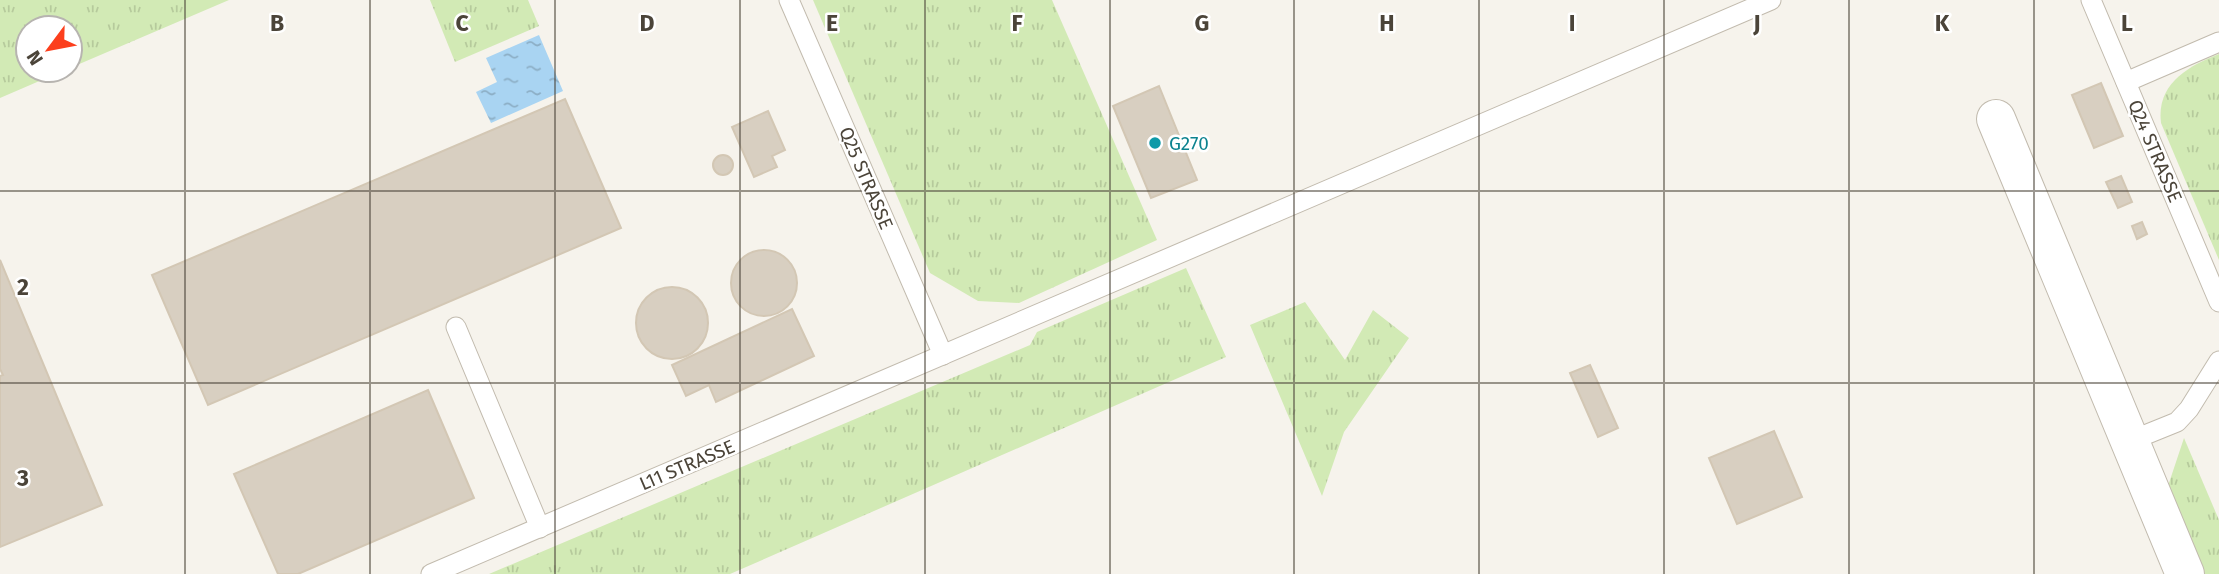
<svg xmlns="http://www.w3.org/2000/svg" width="2219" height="574" font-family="'Fira Sans',sans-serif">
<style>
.grass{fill:url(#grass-tufts)}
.water{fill:url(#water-ripples)}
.building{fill:#d8cfc1;stroke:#d3c7b4;stroke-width:2}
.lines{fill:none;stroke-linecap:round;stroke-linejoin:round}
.lane-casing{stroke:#c2bbae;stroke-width:21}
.street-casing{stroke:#c2bbae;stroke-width:40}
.lane{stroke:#fff;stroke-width:19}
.street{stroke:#fff;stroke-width:38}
.grid{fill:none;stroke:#4b4439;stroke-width:2;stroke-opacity:0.55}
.culture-dot{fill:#0f9aa8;stroke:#fff;stroke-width:2.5}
.labels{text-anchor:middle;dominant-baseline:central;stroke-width:5;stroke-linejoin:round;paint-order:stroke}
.culture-label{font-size:19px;fill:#0d838f;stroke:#fff;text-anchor:start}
.street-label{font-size:19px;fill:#4b4439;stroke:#fff}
.grid-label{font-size:23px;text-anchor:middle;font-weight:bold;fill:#4b4439;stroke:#fff;stroke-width:5;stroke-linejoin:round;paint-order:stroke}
</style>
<defs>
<pattern id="grass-tufts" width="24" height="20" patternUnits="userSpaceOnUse" patternTransform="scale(1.75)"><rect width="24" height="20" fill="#d2eab5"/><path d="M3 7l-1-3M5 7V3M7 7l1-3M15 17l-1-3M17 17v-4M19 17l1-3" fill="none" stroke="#b6ca9c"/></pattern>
<pattern id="water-ripples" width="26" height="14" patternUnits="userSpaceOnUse" patternTransform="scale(1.75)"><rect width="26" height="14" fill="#a9d4f2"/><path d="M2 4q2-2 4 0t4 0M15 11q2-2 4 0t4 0" fill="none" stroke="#8caec5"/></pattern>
</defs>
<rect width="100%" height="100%" fill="#f6f3ec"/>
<!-- grass -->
<g class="grass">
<polygon points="0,0 229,0 70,68 70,28 28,28 28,70 65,70 0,98"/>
<polygon points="430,0 528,0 539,26 455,62"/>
<polygon points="813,0 1052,0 1157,240 1019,303 978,301 930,273"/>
<path d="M2219,54v206l-58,-137c-5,-39 27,-57 58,-69z"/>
<polygon points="1186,268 1226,357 730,574 489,574 1030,345 1037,332"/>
<polygon points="1305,302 1345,360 1373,310 1409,338 1344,432 1322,496 1250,325"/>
<polygon points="2184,438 2219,520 2219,574 2203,574 2167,489"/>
</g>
<!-- water -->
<polygon class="water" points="539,35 563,91 491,123 476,92 497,82 486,58"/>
<!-- building -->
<g class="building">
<polygon points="2101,83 2123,136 2094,148 2072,95"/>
<polygon points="1159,86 1197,180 1151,198 1113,106"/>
<polygon points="565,99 621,228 208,405 152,275"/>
<polygon points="768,111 785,150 772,156 777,167 754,177 732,127"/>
<circle cx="723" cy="165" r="10"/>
<polygon points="2121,176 2132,202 2118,208 2106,182"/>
<polygon points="2142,222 2147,234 2137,239 2132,226"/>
<circle cx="764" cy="283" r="33"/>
<polygon points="0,260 102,505 0,547 0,376 3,375 0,369"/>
<circle cx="672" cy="323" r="36"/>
<polygon points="792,309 814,356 716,402 709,385 686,396 672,365"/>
<polygon points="1590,365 1618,428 1598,437 1570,373"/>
<polygon points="428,390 474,498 298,574 278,574 234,474"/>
<polygon points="1774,431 1802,497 1737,524 1709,458"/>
</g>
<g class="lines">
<defs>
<g id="lane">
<polyline points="789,0 943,355"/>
<polyline points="2091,0 2219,302"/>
<polyline points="2126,82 2219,42"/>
<polyline points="456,327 540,528"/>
<polyline points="2130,441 2177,422 2189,409 2219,361"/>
<polyline points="431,574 1771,0"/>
</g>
<polyline id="street" points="1996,119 2185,574"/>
</defs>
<!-- lane casing -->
<use href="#lane" class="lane-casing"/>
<!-- street casing -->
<use href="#street" class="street-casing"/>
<!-- lane -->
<use href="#lane" class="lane"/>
<!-- street -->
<use href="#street" class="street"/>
</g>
<!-- grid -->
<path class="grid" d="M185,0v574M370,0v574M555,0v574M740,0v574M925,0v574M1110,0v574M1294,0v574M1479,0v574M1664,0v574M1849,0v574M2034,0v574M0,191h2219M0,383h2219"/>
<!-- markers -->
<circle class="culture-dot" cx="1155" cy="143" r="7"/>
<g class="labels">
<!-- culture labels -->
<g class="culture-label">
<text x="1169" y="143">G270</text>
</g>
<!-- street labels -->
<g class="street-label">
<text transform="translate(2155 151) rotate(67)">Q24 STRASSE</text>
<text transform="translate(866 178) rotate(67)">Q25 STRASSE</text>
<text transform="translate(687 465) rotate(-23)">L11 STRASSE</text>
</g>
</g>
<g class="grid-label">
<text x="277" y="31">B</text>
<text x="462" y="31">C</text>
<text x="647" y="31">D</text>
<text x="832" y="31">E</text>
<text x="1017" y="31">F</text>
<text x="1202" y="31">G</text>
<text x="1387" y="31">H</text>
<text x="1572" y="31">I</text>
<text x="1757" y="31">J</text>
<text x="1942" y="31">K</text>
<text x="2127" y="31">L</text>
<text x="23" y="295">2</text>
<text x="23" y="486">3</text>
</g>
<!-- north arrow -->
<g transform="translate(49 49) rotate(238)"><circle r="33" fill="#ffffff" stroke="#b7b4b0" stroke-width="2"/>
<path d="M0-5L12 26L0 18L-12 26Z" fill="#fc3f1d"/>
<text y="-10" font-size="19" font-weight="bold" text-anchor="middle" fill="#4b4439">N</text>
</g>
</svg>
